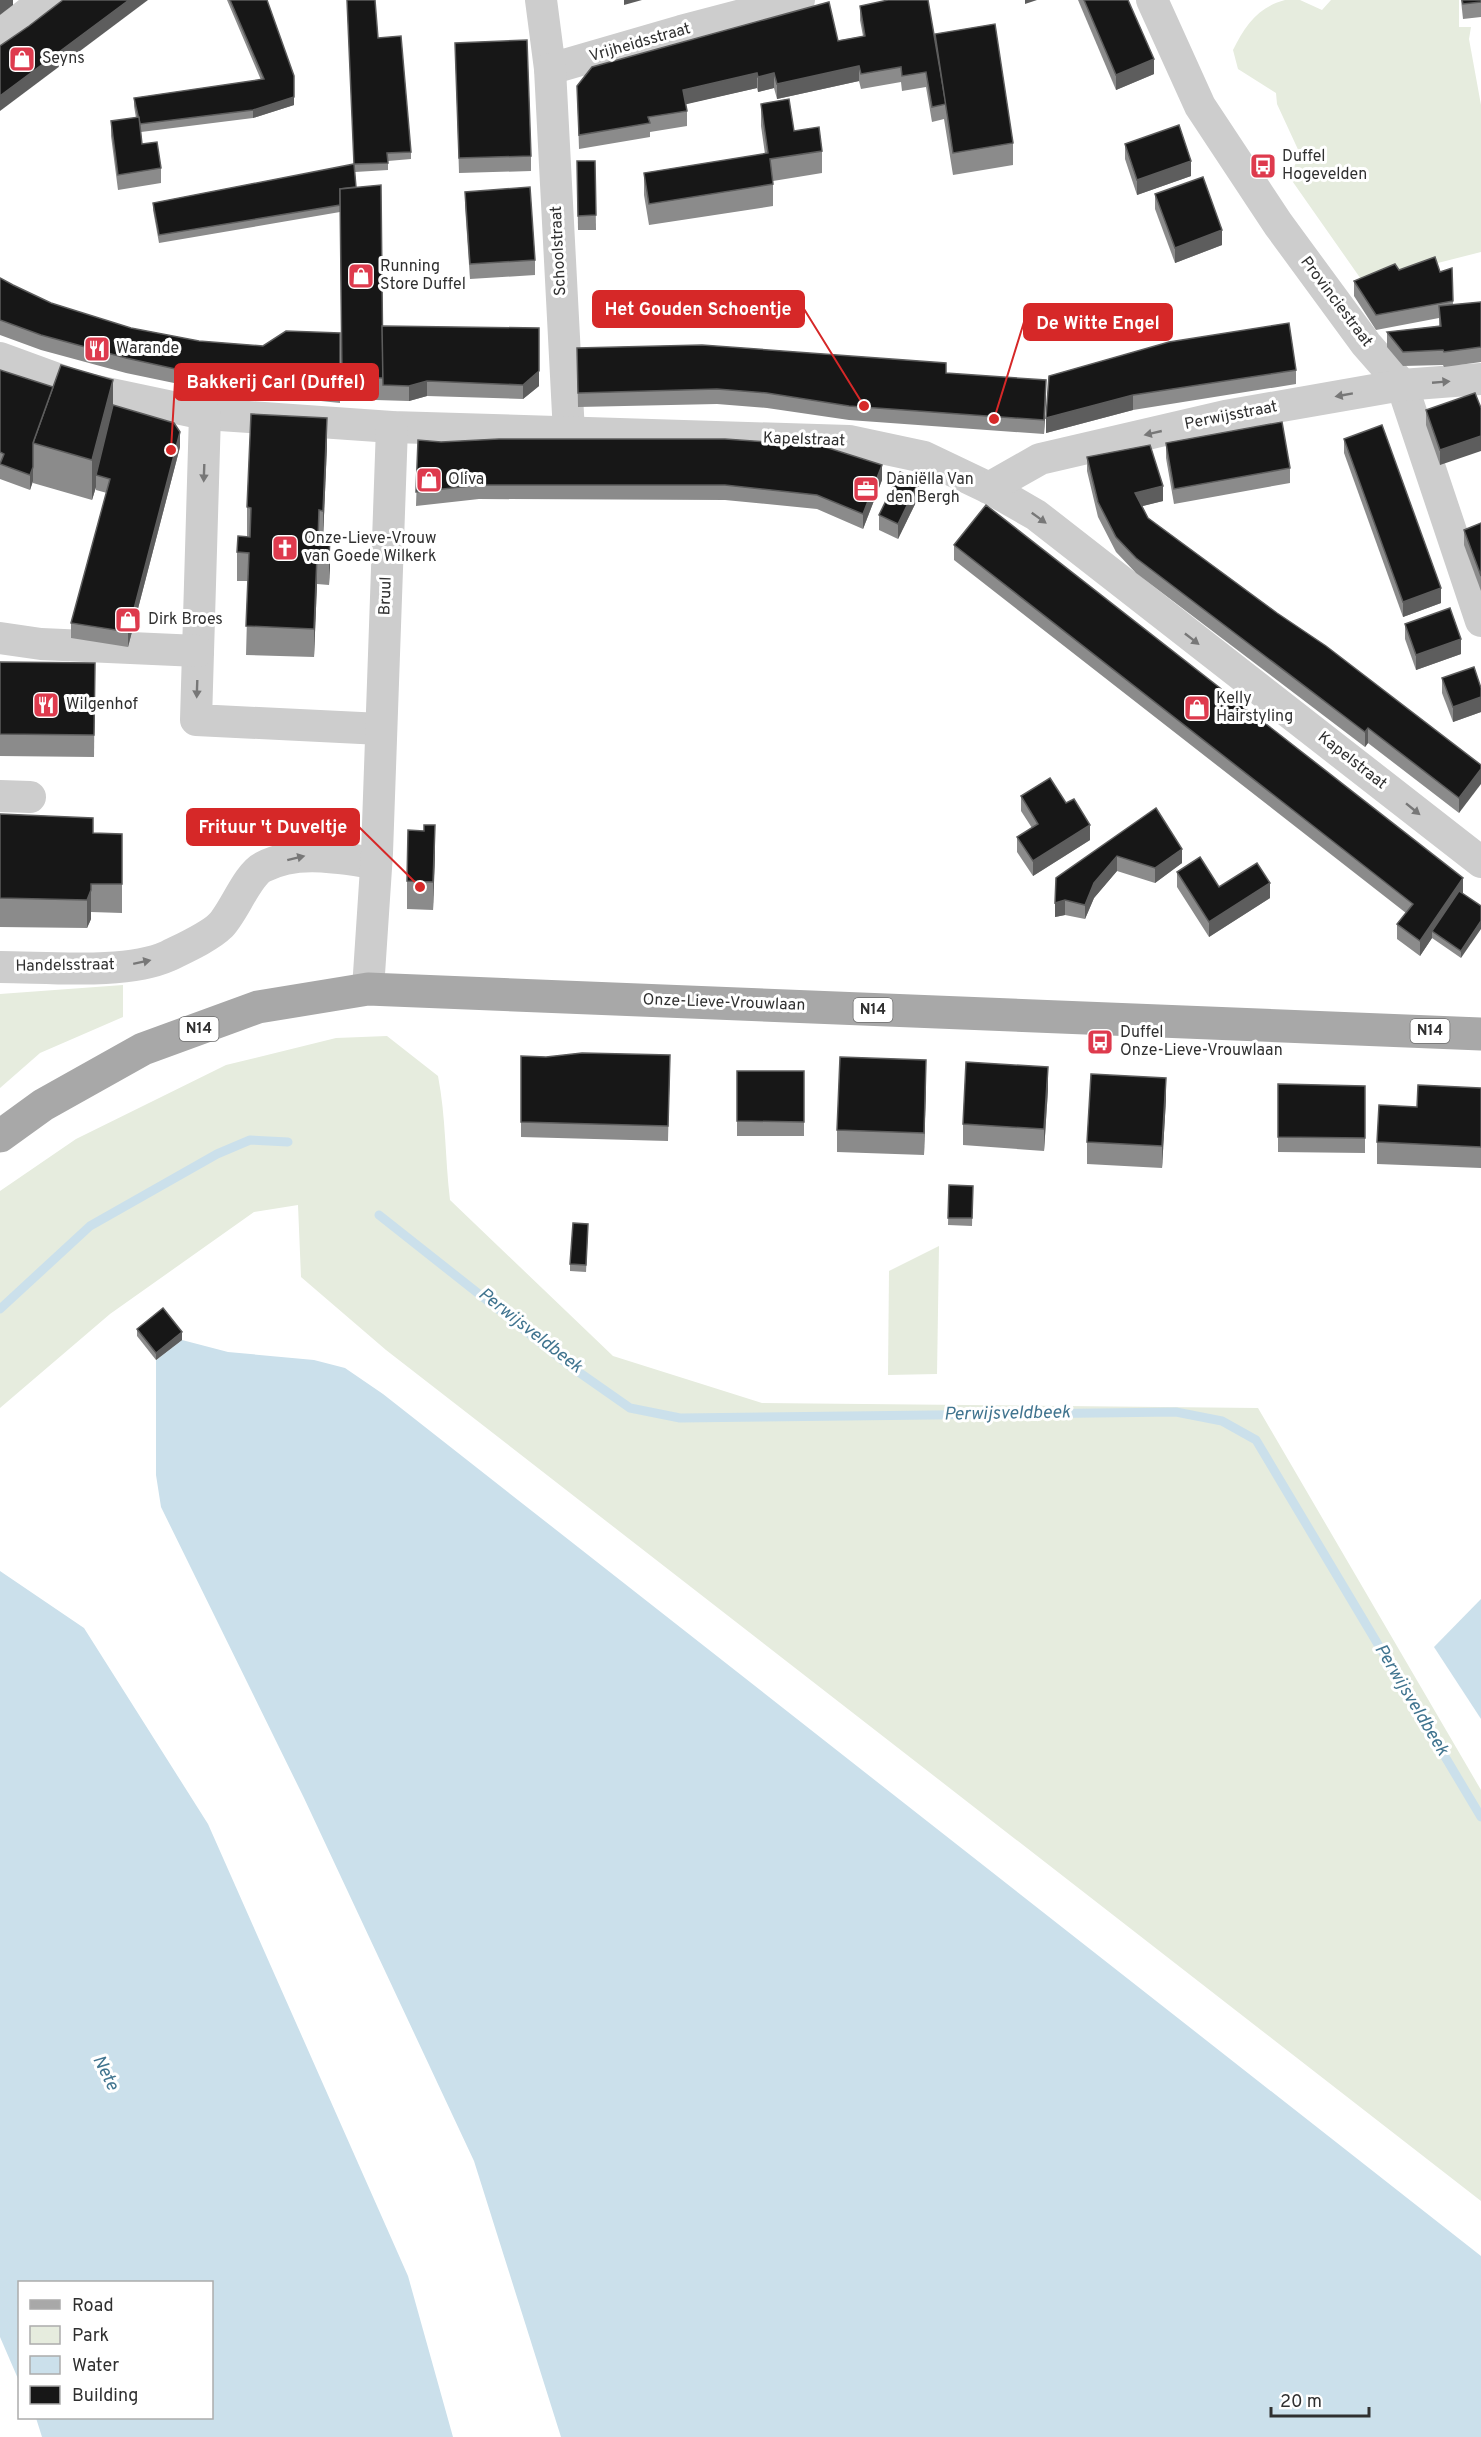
<svg xmlns="http://www.w3.org/2000/svg" width="1481" height="2437" font-family="Overpass,sans-serif">
<style>
.green{fill:#e6ecde}
.water{fill:#cbe0eb}
.lines{fill:none;stroke-linecap:round;stroke-linejoin:round}
.stream{stroke:#cbe0eb;stroke-width:9}
.minor{stroke:#cdcdcd;stroke-width:32}
.primary{stroke:#a8a8a8;stroke-width:33}
.wall{fill:#8b8b8b}
.shaded-wall{fill:#5d5d5d}
.building{fill:#171717;stroke:#5d5d5d;stroke-width:1.5}
.oneway{fill:#777}
.labels{text-anchor:middle;dominant-baseline:central;stroke-width:6;stroke-linejoin:round;paint-order:stroke}
.shield{fill:#fff;stroke:#6e6e6e;stroke-width:1.5}
.shield-label{font-size:15px;font-weight:bold;fill:#303030}
.street-label{font-size:16px;fill:#303030;stroke:#fff}
.poi-label{font-size:16px;fill:#303030;stroke:#fff;text-anchor:start}
.water-label{font-size:18px;font-style:italic;fill:#40748f;stroke:#fff}
.leader{fill:none;stroke:#d62828;stroke-width:2}
.callout-dot{fill:#d62828;stroke:#fff;stroke-width:2}
.callout{fill:#d62828;stroke:#d62828;stroke-width:2}
.callout-label{font-size:18px;text-anchor:middle;font-weight:bold;fill:#fff}
</style>
<rect width="100%" height="100%" fill="#fff"/>
<!-- green -->
<g class="green">
<path d="M1285,0h15l22,10 9,-10h128v27h12l-2,12 12,66v147l-118,30 -75,-107 13,-19 -24,-52 -1,-11 -38,-24 -5,-19c12,-24 25,-43 52,-50z"/>
<polygon points="123,985 123,1017 40,1053 0,1088 0,994"/>
<path d="M387,1036l51,40c8,41 7,82 12,124l163,156 149,47 496,5 223,382v411l-1095,-851 -85,-73 -3,-72 -44,7 -144,102 -110,94v-217l76,-52 150,-74 110,-27z"/>
<polygon points="939,1246 937,1374 888,1375 889,1271"/>
</g>
<!-- water -->
<g class="water">
<polygon points="182,1340 228,1352 314,1360 345,1368 383,1394 1481,2256 1481,2437 561,2437 474,2161 304,1798 161,1507 156,1475 156,1360"/>
<polygon points="0,1571 84,1628 208,1824 408,2276 453,2437 42,2437 36,2418 212,2418 212,2282 20,2282 19,2381 0,2337"/>
<polygon points="1481,1599 1481,1719 1434,1647"/>
</g>
<g class="lines">
<!-- stream -->
<g class="stream">
<polyline points="379,1215 570,1366 630,1408 680,1418 1176,1412 1222,1421 1256,1440 1481,1817"/>
<polyline points="0,1309 90,1226 217,1154 250,1140 288,1142"/>
</g>
<!-- minor -->
<g class="minor">
<polyline points="541,0 550,69 681,31 799,0"/>
<polyline points="1152,0 1200,106 1278,224 1366,344 1402,385 1481,621"/>
<polyline points="0,35 45,0"/>
<polyline points="550,69 569,433"/>
<polyline points="0,358 82,388 205,414 392,427 849,441 924,457 989,488 1036,515 1481,862"/>
<polyline points="205,414 196,720 381,729"/>
<polyline points="989,488 1040,459 1225,416 1402,385 1481,379"/>
<polyline points="0,638 41,644 198,651"/>
<polyline points="0,796 30,797"/>
<path d="M0,967c47,0 126,8 168,-11 14,-7 41,-19 52,-30 13,-12 27,-51 43,-59 35,-18 75,-9 112,-4"/>
<polyline points="368,989 377,853 392,427"/>
</g>
<!-- primary -->
<polyline class="primary" points="0,1136 43,1105 143,1049 258,1007 368,989 1481,1034"/>
</g>
<!-- wall -->
<g class="wall">
<polygon points="227,0 267,0 294,76 294,105 253,118 141,132 142,144 161,168 161,183 118,190 111,136 111,121 136,118 134,106 134,98 261,80"/>
<polygon points="1078,0 1128,0 1154,74 1116,90"/>
<polygon points="1461,0 1481,0 1481,17 1463,19"/>
<polygon points="860,6 935,41 935,34 1013,143 1013,165 953,175 944,119 932,122 926,87 902,91 901,82 861,89 859,81 777,99 774,88 758,92 757,88 685,104 687,111 687,126 650,132 650,137 579,149 577,86 863,36 860,20"/>
<polygon points="378,38 411,152 411,159 388,161 388,170 355,172 356,187 382,354 539,328 539,386 523,399 427,396 409,401 342,399 340,212 159,243 153,210 153,203 354,164"/>
<polygon points="455,43 531,156 531,171 459,173"/>
<polygon points="761,104 794,131 822,151 822,173 773,181 773,206 649,225 644,195 644,173 765,154 761,126"/>
<polygon points="1125,144 1191,176 1137,195 1125,159"/>
<polygon points="577,161 595,161 596,230 578,230"/>
<polygon points="465,192 535,260 535,275 470,279 465,206"/>
<polygon points="1155,194 1222,245 1175,263 1155,209"/>
<polygon points="1452,268 1453,305 1481,302 1481,362 1444,367 1443,365 1403,366 1387,347 1387,332 1439,326 1439,318 1376,330 1354,296 1354,281 1440,272"/>
<polygon points="0,278 13,285 51,303 131,328 199,341 263,346 340,333 340,403 198,388 126,373 41,350 0,335"/>
<polygon points="577,348 946,373 1046,395 1044,434 849,420 767,408 717,404 578,407"/>
<polygon points="0,370 53,387 113,405 180,447 128,647 71,638 71,623 107,493 96,490 96,487 92,500 33,483 33,481 30,490 0,479"/>
<polygon points="1296,370 1296,384 1133,410 1046,433 1049,376"/>
<polygon points="1475,393 1440,465 1426,425 1426,410"/>
<polygon points="1344,439 1441,603 1403,617 1344,453"/>
<polygon points="418,440 441,442 882,480 863,529 817,509 725,500 479,499 416,506"/>
<polygon points="1166,443 1290,468 1290,483 1174,504 1166,458"/>
<polygon points="327,446 323,539 330,539 329,585 317,584 314,657 246,655 248,581 237,581 237,552 250,536 247,536 247,507"/>
<polygon points="1087,457 1163,501 1142,506 1148,518 1481,765 1459,813 1368,743 1365,747 1136,573 1116,552 1098,517 1087,471"/>
<polygon points="919,496 898,539 879,530 879,515"/>
<polygon points="1481,523 1481,591 1464,545 1464,530"/>
<polygon points="954,545 1463,893 1461,958 1432,938 1420,956 1397,939 1397,924 1406,913 954,560"/>
<polygon points="1405,624 1461,654 1416,670 1405,639"/>
<polygon points="0,662 95,663 94,757 0,756"/>
<polygon points="1442,678 1481,688 1481,712 1453,722 1442,693"/>
<polygon points="1021,796 1066,803 1090,840 1033,876 1017,852 1017,837 1032,828 1021,811"/>
<polygon points="1156,808 1182,863 1155,883 1117,871 1094,898 1085,919 1065,915 1055,917 1056,878"/>
<polygon points="0,814 93,833 122,834 122,913 91,912 91,919 87,928 0,927"/>
<polygon points="435,854 433,910 407,909 407,881"/>
<polygon points="1177,872 1219,887 1270,898 1209,937 1177,887"/>
<polygon points="670,1055 668,1141 521,1137 521,1056 546,1057"/>
<rect x="737" y="1071" width="67" height="65"/>
<polygon points="926,1082 924,1155 837,1152 837,1130"/>
<polygon points="1278,1084 1365,1086 1365,1153 1278,1152"/>
<polygon points="1481,1088 1481,1168 1377,1164 1377,1142 1417,1107"/>
<polygon points="1048,1089 1044,1151 963,1145 963,1124"/>
<polygon points="1166,1099 1162,1168 1087,1164 1087,1142"/>
<polygon points="949,1185 973,1186 972,1226 948,1225"/>
<polygon points="588,1231 586,1272 570,1271 570,1264"/>
<polygon points="137,1329 182,1340 156,1360 137,1336"/>
</g>
<!-- shaded-wall -->
<g class="shaded-wall">
<polygon points="0,0 13,0 13,5 0,15"/>
<polygon points="129,0 148,0 0,111 0,96"/>
<polygon points="624,0 642,0 624,5"/>
<polygon points="1025,0 1037,0 1025,4"/>
<polygon points="1154,59 1154,74 1116,90 1116,75"/>
<polygon points="859,66 859,81 777,99 777,84"/>
<polygon points="757,73 757,88 683,105 683,90"/>
<polygon points="774,73 774,88 758,92 758,77"/>
<polygon points="294,97 294,105 253,118 253,110"/>
<polygon points="1191,161 1191,176 1137,195 1137,180"/>
<polygon points="1222,230 1222,245 1175,263 1175,248"/>
<polygon points="539,371 539,386 523,399 523,385"/>
<polygon points="113,380 113,420 96,475 96,487 92,500 92,460"/>
<polygon points="1046,380 1046,395 1044,434 1044,420"/>
<polygon points="427,381 427,396 409,401 409,386"/>
<polygon points="1133,395 1133,410 1046,433 1046,418"/>
<polygon points="327,418 327,446 323,539 323,511"/>
<polygon points="180,432 180,447 128,647 128,632"/>
<polygon points="1481,436 1481,451 1440,465 1440,450"/>
<polygon points="882,465 882,480 863,529 863,514"/>
<polygon points="33,467 33,481 30,490 30,475"/>
<polygon points="919,481 919,496 898,539 898,524"/>
<polygon points="1163,486 1163,501 1135,508 1135,493"/>
<polygon points="330,539 330,568 329,585 329,556"/>
<polygon points="317,556 317,584 314,657 314,629"/>
<polygon points="1441,588 1441,603 1403,617 1403,602"/>
<polygon points="1461,639 1461,654 1416,670 1416,655"/>
<polygon points="1481,697 1481,712 1453,722 1453,707"/>
<polygon points="1368,728 1368,743 1365,747 1365,732"/>
<polygon points="1481,769 1481,784 1459,813 1459,798"/>
<polygon points="435,825 435,854 433,910 433,882"/>
<polygon points="1090,825 1090,840 1033,876 1033,861"/>
<polygon points="1182,849 1182,863 1155,883 1155,868"/>
<polygon points="1117,856 1117,871 1094,898 1085,919 1085,905 1094,883"/>
<polygon points="1463,878 1463,893 1436,933 1432,931 1432,938 1420,956 1420,941"/>
<polygon points="1270,883 1270,898 1209,937 1209,922"/>
<polygon points="91,890 91,919 87,928 87,900"/>
<polygon points="1065,900 1065,915 1055,917 1055,903"/>
<polygon points="1481,921 1481,929 1461,958 1461,951"/>
<polygon points="926,1060 926,1082 924,1155 924,1133"/>
<polygon points="1048,1067 1048,1089 1044,1151 1044,1129"/>
<polygon points="1166,1078 1166,1099 1162,1168 1162,1146"/>
<polygon points="182,1332 182,1340 156,1360 156,1353"/>
</g>
<!-- building -->
<g class="building">
<polygon points="63,0 129,0 0,96 0,46 29,26"/>
<polygon points="230,0 267,0 294,76 294,97 253,110 140,124 134,98 264,79"/>
<polygon points="347,0 375,0 378,38 401,36 411,152 387,153 388,163 354,164"/>
<polygon points="888,0 928,0 946,104 932,107 926,72 902,76 901,67 861,74 859,66 777,84 774,73 758,77 757,73 683,90 687,111 648,117 650,123 579,135 577,86 592,67 829,2 838,41 865,36 860,6"/>
<polygon points="1084,0 1128,0 1154,59 1116,75"/>
<polygon points="1462,0 1481,0 1481,2 1463,4"/>
<polygon points="995,24 1013,143 953,153 935,34"/>
<polygon points="527,40 531,156 459,158 455,43"/>
<polygon points="789,99 794,131 819,127 822,151 770,159 773,184 649,204 644,173 768,153 761,104"/>
<polygon points="139,117 142,144 157,142 161,168 118,175 111,121"/>
<polygon points="1179,125 1191,161 1137,180 1125,144"/>
<polygon points="577,161 595,161 596,215 578,216"/>
<polygon points="354,164 356,187 340,189 340,205 159,235 153,203"/>
<polygon points="1203,177 1222,230 1175,248 1155,194"/>
<polygon points="381,185 383,378 342,377 340,189"/>
<polygon points="530,187 535,260 470,264 465,192"/>
<polygon points="1435,257 1440,272 1452,268 1453,301 1376,315 1354,281 1395,264 1399,270"/>
<polygon points="0,278 13,285 51,303 131,328 199,341 263,346 286,331 340,333 340,388 198,374 126,358 41,335 0,320"/>
<polygon points="1481,302 1481,347 1444,352 1443,350 1403,352 1387,332 1441,326 1439,306"/>
<polygon points="1289,323 1296,370 1133,395 1046,418 1049,376 1169,342"/>
<polygon points="382,326 539,328 539,371 523,385 427,381 409,386 383,385"/>
<polygon points="702,345 946,363 946,373 1046,380 1044,420 849,406 767,393 717,389 578,393 577,348"/>
<polygon points="61,365 113,380 92,460 33,443"/>
<polygon points="0,370 53,387 33,443 33,467 30,475 0,464 4,454 0,452"/>
<polygon points="1475,393 1481,408 1481,436 1440,450 1426,410"/>
<polygon points="113,405 174,423 180,432 128,632 71,623 110,479 96,475"/>
<polygon points="251,414 327,418 323,511 319,510 318,539 330,539 329,556 317,556 314,629 246,626 249,553 237,552 238,536 250,537 251,508 247,507"/>
<polygon points="1282,422 1290,468 1174,489 1166,443"/>
<polygon points="1382,425 1441,588 1403,602 1344,439"/>
<polygon points="499,439 725,439 822,446 882,465 863,514 817,495 725,485 479,485 416,492 418,440 441,442"/>
<polygon points="1150,445 1163,486 1135,493 1148,518 1277,613 1326,646 1481,765 1481,769 1459,798 1368,728 1365,732 1136,558 1116,537 1098,502 1087,457"/>
<polygon points="900,472 919,481 898,524 879,515"/>
<polygon points="986,505 1463,878 1420,941 1397,924 1413,904 954,545"/>
<polygon points="1481,523 1481,576 1464,530"/>
<polygon points="1450,608 1461,639 1416,655 1405,624"/>
<polygon points="0,662 95,663 94,735 0,734"/>
<polygon points="1474,667 1481,688 1481,697 1453,707 1442,678"/>
<polygon points="1050,778 1066,803 1074,799 1090,825 1033,861 1017,837 1038,824 1021,796"/>
<polygon points="1156,808 1182,849 1155,868 1117,856 1094,883 1085,905 1065,900 1055,903 1056,878"/>
<polygon points="0,814 93,818 93,833 122,834 122,884 91,884 91,890 87,900 0,898"/>
<polygon points="424,825 435,825 433,882 407,881 408,830 424,831"/>
<polygon points="1200,857 1219,887 1257,863 1270,883 1209,922 1177,872"/>
<polygon points="1459,891 1481,906 1481,921 1461,951 1432,931"/>
<polygon points="582,1053 670,1055 668,1126 521,1122 521,1056 546,1057"/>
<polygon points="840,1057 926,1060 924,1133 837,1130"/>
<polygon points="966,1062 1048,1067 1044,1129 963,1124"/>
<polygon points="737,1071 804,1071 804,1122 737,1121"/>
<polygon points="1091,1074 1166,1078 1162,1146 1087,1142"/>
<polygon points="1278,1084 1365,1086 1365,1138 1278,1137"/>
<polygon points="1418,1085 1481,1088 1481,1147 1377,1142 1379,1105 1417,1107"/>
<polygon points="949,1185 973,1186 972,1218 948,1218"/>
<polygon points="573,1223 588,1224 586,1265 570,1264"/>
<polygon points="163,1308 182,1332 156,1353 137,1329"/>
</g>
<!-- one-way arrows -->
<defs><path id="oneway-solid" d="M-6-.8H1V-3.2L6.5 0L1 3.2V.8H-6Z" transform="scale(1.5)"/></defs>
<g class="oneway">
<use href="#oneway-solid" transform="translate(1441 382) rotate(-5)"/>
<use href="#oneway-solid" transform="translate(1344 395) rotate(170)"/>
<use href="#oneway-solid" transform="translate(1153 433) rotate(167)"/>
<use href="#oneway-solid" transform="translate(204 473) rotate(92)"/>
<use href="#oneway-solid" transform="translate(1039 518) rotate(36)"/>
<use href="#oneway-solid" transform="translate(1192 639) rotate(38)"/>
<use href="#oneway-solid" transform="translate(197 689) rotate(92)"/>
<use href="#oneway-solid" transform="translate(1413 809) rotate(39)"/>
<use href="#oneway-solid" transform="translate(296 858) rotate(-14)"/>
<use href="#oneway-solid" transform="translate(142 962) rotate(-12)"/>
</g>
<!-- icons -->
<defs>
<symbol id="shop-square" viewBox="-11 -11 22 22"><rect x="-9" y="-9" width="18" height="18" rx="4" fill="#de3a4d" stroke="#fff"/><path d="M-5-2.5h2.3a2.7 3.5 0 0 1 5.4 0H5L5.5 6h-11ZM-1.5-2.5h3a1.5 2.3 0 0 0-3 0Z" fill="#fff"/></symbol>
<symbol id="bus-square" viewBox="-11 -11 22 22"><rect x="-9" y="-9" width="18" height="18" rx="4" fill="#de3a4d" stroke="#fff"/><path d="M-5-6H5V4H4V6H2V4H-2V6H-4V4H-5ZM-3.5-4V0h7V-4ZM-3.5 1.2v1.5H-2V1.2ZM2 1.2v1.5H3.5V1.2Z" fill="#fff"/></symbol>
<symbol id="restaurant-square" viewBox="-11 -11 22 22"><rect x="-9" y="-9" width="18" height="18" rx="4" fill="#de3a4d" stroke="#fff"/><path d="M-5-6h1v4h1v-4h1v4h1v-4h1v5L-1.5 .5V6h-2V.5L-5-1ZM5-6V6H3V1.5H1.5Q1.5-4 5-6Z" fill="#fff"/></symbol>
<symbol id="office-square" viewBox="-11 -11 22 22"><rect x="-9" y="-9" width="18" height="18" rx="4" fill="#de3a4d" stroke="#fff"/><path d="M-6-3h4V-5.5h4V-3h4V5H-6ZM-1-4.5V-3h2v-1.5ZM-6 0V1H6V0Z" fill="#fff"/></symbol>
<symbol id="church-square" viewBox="-11 -11 22 22"><rect x="-9" y="-9" width="18" height="18" rx="4" fill="#de3a4d" stroke="#fff"/><path d="M-1.2-6h2.4v3.5h3.3v2.4h-3.3V6h-2.4V-.1h-3.3v-2.4h3.3Z" fill="#fff"/></symbol>
</defs>
<g fill-rule="evenodd">
<use href="#shop-square" x="7" y="44" width="30" height="30"/>
<use href="#bus-square" x="1248" y="151" width="30" height="30"/>
<use href="#shop-square" x="346" y="261" width="30" height="30"/>
<use href="#restaurant-square" x="82" y="334" width="30" height="30"/>
<use href="#shop-square" x="414" y="465" width="30" height="30"/>
<use href="#office-square" x="851" y="474" width="30" height="30"/>
<use href="#church-square" x="270" y="533" width="30" height="30"/>
<use href="#shop-square" x="113" y="605" width="30" height="30"/>
<use href="#restaurant-square" x="31" y="690" width="30" height="30"/>
<use href="#shop-square" x="1182" y="693" width="30" height="30"/>
<use href="#bus-square" x="1085" y="1027" width="30" height="30"/>
</g>
<g class="labels">
<!-- shield labels -->
<g class="shield">
<rect x="853.5" y="998" width="39" height="24" rx="4.5"/>
<rect x="179.5" y="1017" width="39" height="24" rx="4.5"/>
<rect x="1410.5" y="1019" width="39" height="24" rx="4.5"/>
</g>
<g class="shield-label">
<text x="873" y="1010">N14</text>
<text x="199" y="1029">N14</text>
<text x="1430" y="1031">N14</text>
</g>
<!-- street labels -->
<g class="street-label">
<text transform="translate(640 43) rotate(-16)">Vrijheidsstraat</text>
<text transform="translate(559 251) rotate(-93)">Schoolstraat</text>
<text transform="translate(1336 302) rotate(53)">Provinciestraat</text>
<text transform="translate(1231 416) rotate(-11)">Perwijsstraat</text>
<text transform="translate(804 440) rotate(2)">Kapelstraat</text>
<text transform="translate(386 596) rotate(-88)">Bruul</text>
<text transform="translate(1352 761) rotate(38)">Kapelstraat</text>
<text transform="translate(65 966) rotate(-1)">Handelsstraat</text>
<text transform="translate(724 1003) rotate(2)">Onze-Lieve-Vrouwlaan</text>
</g>
<!-- poi labels -->
<g class="poi-label">
<text x="42" y="59">Seyns</text>
<text x="1282" y="157">Duffel<tspan x="1282" dy="18">Hogevelden</tspan></text>
<text x="380" y="267">Running<tspan x="380" dy="18">Store Duffel</tspan></text>
<text x="116" y="349">Warande</text>
<text x="448" y="480">Oliva</text>
<text x="886" y="480">Daniëlla Van<tspan x="886" dy="18">den Bergh</tspan></text>
<text x="304" y="539">Onze-Lieve-Vrouw<tspan x="304" dy="18">van Goede Wilkerk</tspan></text>
<text x="148" y="620">Dirk Broes</text>
<text x="1216" y="699">Kelly<tspan x="1216" dy="18">Hairstyling</tspan></text>
<text x="66" y="705">Wilgenhof</text>
<text x="1120" y="1033">Duffel<tspan x="1120" dy="18">Onze-Lieve-Vrouwlaan</tspan></text>
</g>
<!-- water labels -->
<g class="water-label">
<text transform="translate(530 1331) rotate(38)">Perwijsveldbeek</text>
<text transform="translate(1007 1414) rotate(-1)">Perwijsveldbeek</text>
<text transform="translate(1411 1700) rotate(59)">Perwijsveldbeek</text>
<text transform="translate(105 2073) rotate(63)">Nete</text>
</g>
</g>
<!-- callouts -->
<path class="leader" d="M864 406L804 309M994 419L1024 322M171 450L175 382M420 887L359 827"/>
<g class="callout-dot">
<circle cx="864" cy="406" r="6"/>
<circle cx="994" cy="419" r="6"/>
<circle cx="171" cy="450" r="6"/>
<circle cx="420" cy="887" r="6"/>
</g>
<g class="callout">
<rect x="593" y="291" width="211" height="36" rx="6"/>
<rect x="1024" y="304" width="148" height="36" rx="6"/>
<rect x="175" y="364" width="203" height="36" rx="6"/>
<rect x="187" y="809" width="172" height="36" rx="6"/>
</g>
<g class="callout-label">
<text x="698" y="315">Het Gouden Schoentje</text>
<text x="1098" y="329">De Witte Engel</text>
<text x="276" y="388">Bakkerij Carl (Duffel)</text>
<text x="273" y="833">Frituur 't Duveltje</text>
</g>
<!-- legend -->
<rect x="18" y="2281" width="195" height="138" fill="#ffffff" stroke="#acacac" stroke-width="1.5"/>
<rect x="30" y="2300" width="30" height="9" fill="#a8a8a8" stroke="#acacac" stroke-width="1.5"/>
<text x="72" y="2311" font-size="18" fill="#303030">Road</text>
<rect x="30" y="2326" width="30" height="18" fill="#e6ecde" stroke="#acacac" stroke-width="1.5"/>
<text x="72" y="2341" font-size="18" fill="#303030">Park</text>
<rect x="30" y="2356" width="30" height="18" fill="#cbe0eb" stroke="#acacac" stroke-width="1.5"/>
<text x="72" y="2371" font-size="18" fill="#303030">Water</text>
<rect x="30" y="2386" width="30" height="18" fill="#171717" stroke="#acacac" stroke-width="1.5"/>
<text x="72" y="2401" font-size="18" fill="#303030">Building</text>
<!-- scale -->
<path d="M1271 2407v9h98v-9" fill="none" stroke="#303030" stroke-width="3"/>
<text x="1280" y="2407" font-size="18" fill="#303030" stroke="#ffffff" stroke-width="4.5" paint-order="stroke">20 m</text>
</svg>
